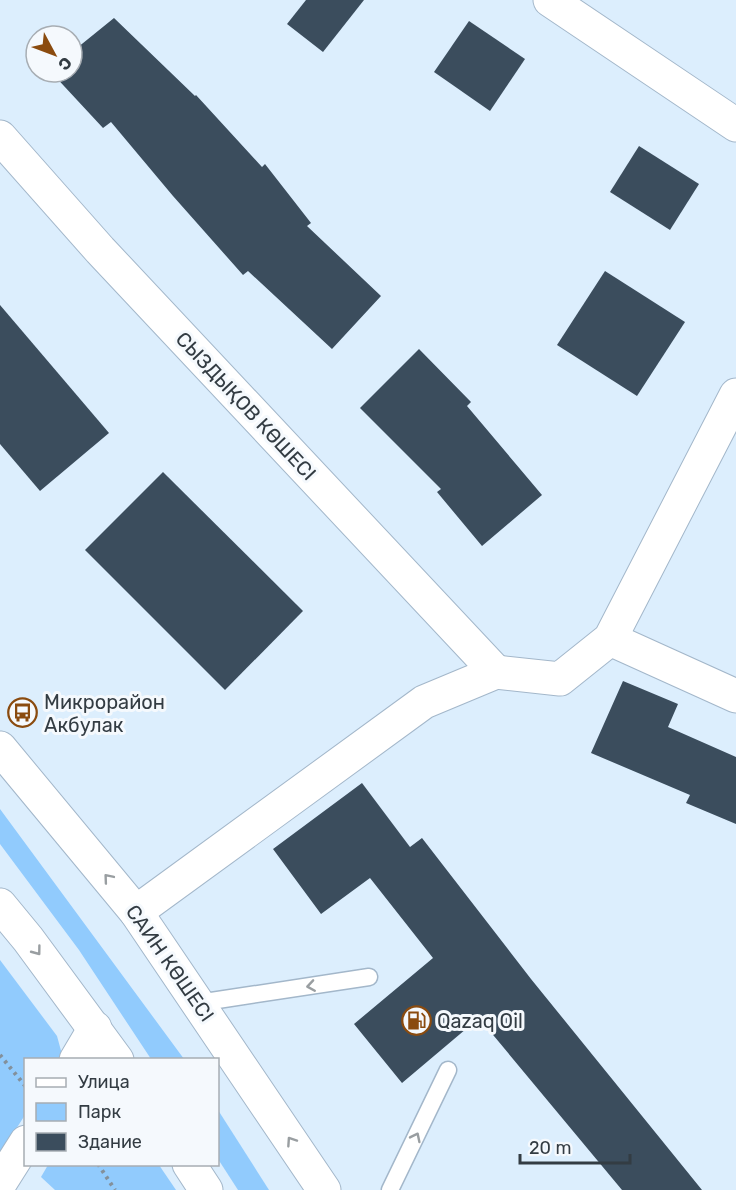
<svg xmlns="http://www.w3.org/2000/svg" width="736" height="1190" font-family="Rubik,sans-serif">
<style>
.green{fill:#91cbfd}
.building{fill:#3b4d5d}
.lines{fill:none;stroke-linecap:round;stroke-linejoin:round}
.service-casing{stroke:#a3b7ca;stroke-width:19}
.minor-casing{stroke:#a3b7ca;stroke-width:35}
.trunk-casing{stroke:#a3b7ca;stroke-width:35}
.path{stroke:#83909b;stroke-width:4;stroke-dasharray:3 4.5;stroke-linecap:butt}
.service{stroke:#fff;stroke-width:16}
.minor{stroke:#fff;stroke-width:33}
.trunk{stroke:#fff;stroke-width:33}
.oneway{stroke:#999ea1}
.labels{text-anchor:middle;dominant-baseline:central;stroke-width:6;stroke-linejoin:round;paint-order:stroke}
.street-label{font-size:20px;fill:#333c43;stroke:#f5f9fd}
.poi-label{font-size:20px;fill:#333c43;stroke:#f5f9fd;text-anchor:start}
</style>
<rect width="100%" height="100%" fill="#dceefd"/>
<!-- green -->
<g class="green">
<polygon points="0,809 184,1059 151,1059 79,950 0,844"/>
<polygon points="0,960 57,1036 63,1058 62,1060 26,1060 25,1115 0,1154"/>
<polygon points="218,1110 269,1190 238,1190 218,1159"/>
<polygon points="48,1165 159,1165 176,1190 55,1190 41,1177"/>
</g>
<!-- building -->
<g class="building">
<polygon points="306,0 364,0 323,52 287,24"/>
<polygon points="114,18 195,96 196,95 262,167 265,164 311,223 307,226 381,296 332,349 248,271 243,275 173,196 111,122 103,128 51,72 72,72 72,52"/>
<polygon points="469,21 525,59 490,111 434,72"/>
<polygon points="639,146 699,184 670,230 610,192"/>
<polygon points="605,271 685,322 637,396 557,345"/>
<polygon points="0,305 109,433 40,491 0,444"/>
<polygon points="419,349 471,402 467,406 542,495 482,546 437,492 441,489 360,408"/>
<polygon points="163,472 303,611 225,690 85,550"/>
<polygon points="623,681 678,704 668,727 736,757 736,824 686,803 690,795 591,753"/>
<polygon points="362,783 410,847 422,838 531,979 702,1190 622,1190 479,1018 402,1083 354,1024 433,958 370,878 321,914 273,849"/>
</g>
<g class="lines">
<defs>
<g id="service">
<polyline points="198,1003 369,977"/>
<polyline points="390,1190 448,1070"/>
</g>
<g id="minor">
<polyline points="550,0 736,125"/>
<polyline points="0,137 100,250 496,672"/>
<polyline points="610,639 736,696"/>
<polyline points="136,912 424,702 496,672 560,679 610,639 736,395"/>
<polyline points="76,1060 95,1028"/>
<polyline points="0,1183 26,1142"/>
</g>
<g id="trunk">
<polyline points="0,748 136,912 324,1190"/>
<polyline points="0,905 28,939 117,1060"/>
<polyline points="189,1164 206,1190"/>
</g>
</defs>
<!-- service casing -->
<use href="#service" class="service-casing"/>
<!-- minor casing -->
<use href="#minor" class="minor-casing"/>
<!-- trunk casing -->
<use href="#trunk" class="trunk-casing"/>
<!-- path -->
<g class="path">
<polyline points="0,1055 26,1087"/>
<polyline points="98,1164 115,1190"/>
</g>
<!-- service -->
<use href="#service" class="service"/>
<!-- minor -->
<use href="#minor" class="minor"/>
<!-- trunk -->
<use href="#trunk" class="trunk"/>
</g>
<!-- one-way arrows -->
<defs><path id="oneway-chevron" d="M-2-3.5L2.5 0L-2 3.5" fill="none" stroke-width="1.6" stroke-linecap="round" stroke-linejoin="round" transform="scale(1.5)"/></defs>
<g class="oneway">
<use href="#oneway-chevron" transform="translate(108 878) rotate(-130)"/>
<use href="#oneway-chevron" transform="translate(37 951) rotate(53)"/>
<use href="#oneway-chevron" transform="translate(311 986) rotate(171)"/>
<use href="#oneway-chevron" transform="translate(416 1137) rotate(-64)"/>
<use href="#oneway-chevron" transform="translate(291 1141) rotate(-124)"/>
</g>
<!-- icons -->
<defs>
<symbol id="bus-ring" viewBox="-11 -11 22 22"><circle r="9.5" fill="#f5f9fd" stroke="#8a4b0f" stroke-width="1.5"/><path d="M-5-6H5V4H4V6H2V4H-2V6H-4V4H-5ZM-3.5-4V0h7V-4ZM-3.5 1.2v1.5H-2V1.2ZM2 1.2v1.5H3.5V1.2Z" fill="#8a4b0f"/></symbol>
<symbol id="fuel-ring" viewBox="-11 -11 22 22"><circle r="9.5" fill="#f5f9fd" stroke="#8a4b0f" stroke-width="1.5"/><path d="M-5.5-6h7V0h2V4h1.3V-2.5L3-4.5l.8-.8L6-3V5H2.5V1h-1V6h-7ZM-4.2-4.7v3.2H.2V-4.7Z" fill="#8a4b0f"/></symbol>
</defs>
<g fill-rule="evenodd">
<use href="#bus-ring" x="6" y="696" width="33" height="33"/>
<use href="#fuel-ring" x="400" y="1004" width="33" height="33"/>
</g>
<g class="labels">
<!-- street labels -->
<g class="street-label">
<text transform="translate(246 406) rotate(47)">СЫЗДЫҚОВ КӨШЕСІ</text>
<text transform="translate(170 963) rotate(55)">САИН КӨШЕСІ</text>
</g>
<!-- poi labels -->
<g class="poi-label">
<text x="44" y="702">Микрорайон<tspan x="44" dy="23">Акбулак</tspan></text>
<text x="437" y="1021">Qazaq Oil</text>
</g>
</g>
<!-- legend -->
<rect x="24" y="1058" width="195" height="108" fill="#f5f9fd" stroke="#a7adb3" stroke-width="1.5"/>
<rect x="36" y="1078" width="30" height="9" fill="#ffffff" stroke="#a7adb3" stroke-width="1.5"/>
<text x="78" y="1088" font-size="18" fill="#333c43">Улица</text>
<rect x="36" y="1103" width="30" height="18" fill="#91cbfd" stroke="#a7adb3" stroke-width="1.5"/>
<text x="78" y="1118" font-size="18" fill="#333c43">Парк</text>
<rect x="36" y="1133" width="30" height="18" fill="#3b4d5d" stroke="#a7adb3" stroke-width="1.5"/>
<text x="78" y="1148" font-size="18" fill="#333c43">Здание</text>
<!-- north arrow -->
<g transform="translate(54 54) rotate(131)"><circle r="28" fill="#f5f9fd" stroke="#a7adb3" stroke-width="1.5"/>
<path d="M0-4.5L10 22L0 15L-10 22Z" fill="#8a4b0f"/>
<text y="-9" font-size="16" font-weight="bold" text-anchor="middle" fill="#333c43">С</text>
</g>
<!-- scale -->
<path d="M520 1154v9h110v-9" fill="none" stroke="#333c43" stroke-width="3"/>
<text x="529" y="1154" font-size="18" fill="#333c43" stroke="#f5f9fd" stroke-width="4.5" paint-order="stroke">20 m</text>
</svg>
